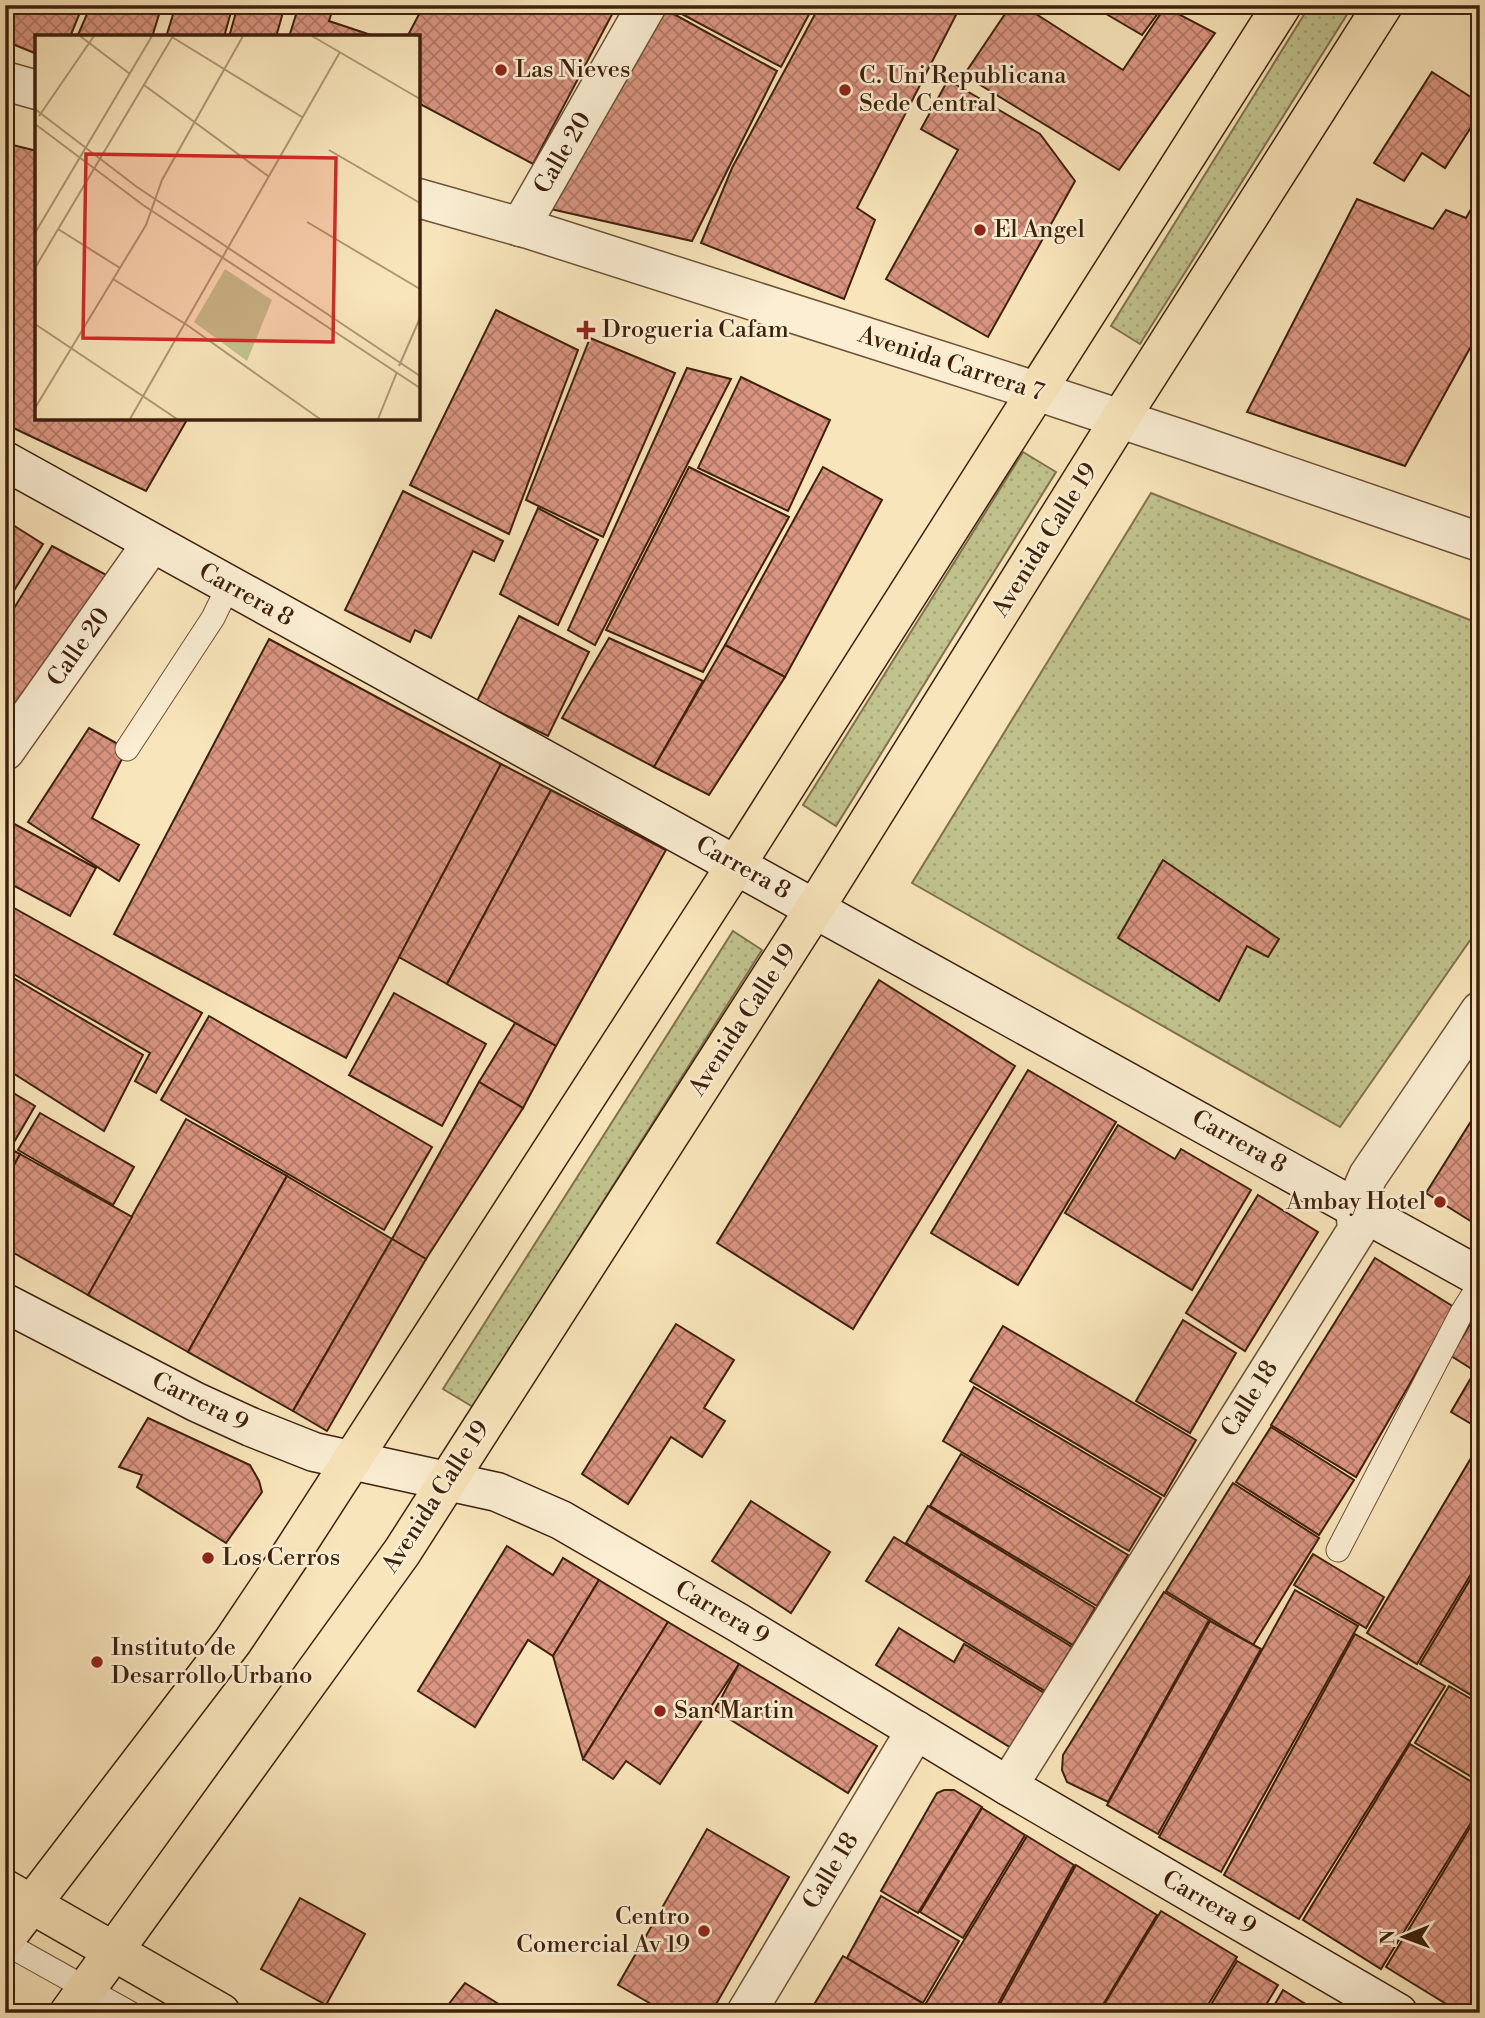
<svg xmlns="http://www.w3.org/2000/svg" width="1485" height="2018" font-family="'Libre Bodoni',serif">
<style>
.grass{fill:url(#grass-dots);stroke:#80724e;stroke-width:2}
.building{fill:url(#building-cross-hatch);stroke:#3e210d;stroke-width:2}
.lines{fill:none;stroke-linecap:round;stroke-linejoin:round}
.lane-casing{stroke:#6d5238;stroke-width:25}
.street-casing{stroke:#6d5238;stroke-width:41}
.secondary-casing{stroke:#3e210d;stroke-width:41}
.primary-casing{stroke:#3e210d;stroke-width:41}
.lane{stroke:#fbeed3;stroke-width:23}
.street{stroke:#fbeed3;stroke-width:38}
.secondary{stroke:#fbeed3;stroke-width:38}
.primary{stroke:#f9e5bb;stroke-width:38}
.poi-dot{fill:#8f2418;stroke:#fbeed3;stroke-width:2.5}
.labels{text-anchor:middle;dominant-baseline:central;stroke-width:5;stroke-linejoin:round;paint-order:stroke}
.poi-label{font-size:24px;fill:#3e210d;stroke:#fbeed3;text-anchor:start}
.street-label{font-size:24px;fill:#3e210d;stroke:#fbeed3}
.inset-road{fill:none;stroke:#ae9775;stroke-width:2}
.view{fill:#d62828;fill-opacity:0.15;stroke:#d62828;stroke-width:3.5}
.inset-edge{fill:none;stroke:#3e210d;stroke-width:3.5}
</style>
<defs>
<pattern id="grass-dots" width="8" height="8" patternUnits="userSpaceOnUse" patternTransform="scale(1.75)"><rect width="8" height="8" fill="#c1c38e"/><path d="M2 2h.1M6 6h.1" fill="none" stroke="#a7a779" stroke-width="1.8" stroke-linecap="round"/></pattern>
<pattern id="building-cross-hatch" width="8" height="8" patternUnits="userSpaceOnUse" patternTransform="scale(1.75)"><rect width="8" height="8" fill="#da9581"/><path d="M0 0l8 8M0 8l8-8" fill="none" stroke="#b27968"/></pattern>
</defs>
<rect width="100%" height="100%" fill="#f9e5bb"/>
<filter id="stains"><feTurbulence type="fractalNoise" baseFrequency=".00286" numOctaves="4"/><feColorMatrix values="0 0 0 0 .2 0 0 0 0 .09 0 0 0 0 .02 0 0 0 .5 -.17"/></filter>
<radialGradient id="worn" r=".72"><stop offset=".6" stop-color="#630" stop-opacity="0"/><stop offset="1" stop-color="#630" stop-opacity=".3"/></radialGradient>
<!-- grass -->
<g class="grass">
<polygon points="1310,5 1353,5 1140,344 1111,326"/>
<polygon points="1023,452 1056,472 836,826 803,805"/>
<polygon points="1151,493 1480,624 1480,926 1340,1127 912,883"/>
<polygon points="733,931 762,950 473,1407 443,1389"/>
</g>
<!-- building -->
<g class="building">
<polygon points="5,5 83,5 70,37 37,37 37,54 5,41"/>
<polygon points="91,5 162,5 152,37 77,37"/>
<polygon points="176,5 233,5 224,37 166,37"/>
<polygon points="238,5 285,5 276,37 229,37"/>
<polygon points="299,5 334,5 329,21 377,37 289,37"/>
<polygon points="424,5 617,5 533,164 418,103 418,37 407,37"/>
<polygon points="665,5 814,5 781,67"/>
<polygon points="820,5 938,5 957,13 857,208 875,220 844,299 701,243 732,168"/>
<polygon points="1011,5 1022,5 1123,70 1165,7 1215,33 1119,170 964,75"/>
<polygon points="1091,5 1164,5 1142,35"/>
<polygon points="661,7 777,71 692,241 542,207"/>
<polygon points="1432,72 1480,103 1480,113 1445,168 1422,153 1404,181 1374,163"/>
<polygon points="948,80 1040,134 1075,181 988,337 886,279 958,150 921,129"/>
<polygon points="5,143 37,151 37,418 188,418 146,491 5,424"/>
<polygon points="1480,193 1480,330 1405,466 1247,412 1357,199 1433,229 1446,210 1466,218"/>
<polygon points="496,310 578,350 509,534 410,485"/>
<polygon points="590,338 675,373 603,537 526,500"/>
<polygon points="687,368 731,379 595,645 568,630"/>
<polygon points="741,377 830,420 788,511 698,468"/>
<polygon points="689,467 789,517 703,672 606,630"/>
<polygon points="823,467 882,500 785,677 725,645"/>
<polygon points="403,491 503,541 494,561 473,551 431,638 415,630 410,642 345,610"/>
<polygon points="538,508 598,540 558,625 500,594"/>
<polygon points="5,520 43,544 5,605"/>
<polygon points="52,546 114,579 5,737 5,623"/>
<polygon points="519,616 589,652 548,736 477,701"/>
<polygon points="609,638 703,681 654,767 562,718"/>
<polygon points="269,639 501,764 346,1058 114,934"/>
<polygon points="725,645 785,677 709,795 654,767"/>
<polygon points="89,728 127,749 92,818 139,845 119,881 28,822"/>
<polygon points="501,764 551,790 447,984 399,957"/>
<polygon points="551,790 666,850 556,1046 447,984"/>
<polygon points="5,819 96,868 70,916 5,881"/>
<polygon points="1163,860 1279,939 1268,957 1247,946 1219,1001 1118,938"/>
<polygon points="5,903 202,1013 156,1093 135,1081 150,1053 5,969"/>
<polygon points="5,973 143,1055 104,1131 5,1068"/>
<polygon points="879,980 1015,1066 853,1329 717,1243"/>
<polygon points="394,993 486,1044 442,1126 349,1075"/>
<polygon points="209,1016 432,1147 384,1230 161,1100"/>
<polygon points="515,1023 556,1046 523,1108 479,1082"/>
<polygon points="1028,1070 1116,1122 1018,1285 931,1233"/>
<polygon points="479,1082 523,1108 426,1259 392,1239"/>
<polygon points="5,1088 35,1106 10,1149 5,1146"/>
<polygon points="1480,1107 1480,1227 1426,1193"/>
<polygon points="40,1113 134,1167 113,1205 18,1150"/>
<polygon points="186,1119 287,1176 188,1352 88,1295"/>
<polygon points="1118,1125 1175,1159 1181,1149 1251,1190 1192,1290 1065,1213"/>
<polygon points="5,1146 20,1154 5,1182"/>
<polygon points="20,1154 132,1217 88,1295 5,1248 5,1182"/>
<polygon points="287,1176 392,1239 293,1411 188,1352"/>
<polygon points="1258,1195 1318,1232 1245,1351 1186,1313"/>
<polygon points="392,1239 426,1259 327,1431 293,1411"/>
<polygon points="1375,1258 1454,1307 1356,1477 1271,1425"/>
<polygon points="1478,1311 1480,1312 1480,1429 1451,1412 1475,1371 1451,1356"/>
<polygon points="1183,1320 1236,1353 1190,1433 1136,1401"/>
<polygon points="676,1324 734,1360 704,1408 725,1421 702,1457 671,1437 628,1504 582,1474"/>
<polygon points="1003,1326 1196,1440 1164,1496 970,1381"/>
<polygon points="974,1387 1161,1498 1129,1551 943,1441"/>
<polygon points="148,1418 250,1465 259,1481 262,1492 226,1543 137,1487 142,1475 119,1467"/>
<polygon points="1271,1427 1354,1480 1319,1535 1236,1482"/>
<polygon points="1480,1443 1480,1559 1417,1664 1367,1633"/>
<polygon points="961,1454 1128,1555 1097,1606 930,1506"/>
<polygon points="1233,1483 1319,1538 1253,1645 1166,1591"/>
<polygon points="751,1501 830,1552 791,1613 712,1561"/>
<polygon points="928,1506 1095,1608 1073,1645 906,1543"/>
<polygon points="894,1537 1072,1647 1045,1691 866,1581"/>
<polygon points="507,1546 553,1575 563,1558 599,1580 553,1656 528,1640 475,1727 418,1691"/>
<polygon points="1313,1554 1384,1597 1366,1628 1294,1585"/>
<polygon points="1480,1563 1480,1680 1471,1695 1420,1664"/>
<polygon points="599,1580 668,1622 583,1759 553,1656"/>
<polygon points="1295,1590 1358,1626 1221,1872 1159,1837"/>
<polygon points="1164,1592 1209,1620 1108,1802 1067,1782 1062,1770 1063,1755"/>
<polygon points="1210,1621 1261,1649 1158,1834 1107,1805"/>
<polygon points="668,1622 739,1664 660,1784 626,1761 613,1779 583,1759"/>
<polygon points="899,1628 954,1662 964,1644 1046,1694 1013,1749 876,1665"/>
<polygon points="1355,1634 1445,1686 1299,1919 1224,1875"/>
<polygon points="739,1664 877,1746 848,1793 715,1710"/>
<polygon points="1449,1686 1480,1704 1480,1782 1415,1743"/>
<polygon points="1410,1744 1480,1787 1480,1808 1381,1969 1303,1920"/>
<polygon points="944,1790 954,1790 982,1807 918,1913 881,1891 937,1793"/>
<polygon points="982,1808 1025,1835 963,1938 920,1912"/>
<polygon points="1480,1811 1480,1903 1478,1906 1480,1907 1480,1998 1471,2013 1461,2013 1386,1967"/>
<polygon points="707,1829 789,1877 711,2013 667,2013 618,1985"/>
<polygon points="1027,1836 1074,1865 993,2013 920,2013"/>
<polygon points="1076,1865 1157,1915 1098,2013 995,2013"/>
<polygon points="881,1896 959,1941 923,2003 847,1958"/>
<polygon points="300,1898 365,1934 326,2005 261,1969"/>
<polygon points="1161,1911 1237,1957 1203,2013 1099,2013"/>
<polygon points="843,1956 922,2003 916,2013 831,2013 815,2003"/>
<polygon points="1237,1961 1278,1985 1261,2013 1206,2013"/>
<polygon points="465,1983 513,2013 442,2013"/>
<polygon points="1283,1990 1320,2013 1270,2013"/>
</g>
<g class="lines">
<defs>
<g id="lane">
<polyline points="127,749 213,618 229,585"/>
<polyline points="1338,1550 1461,1314 1480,1284"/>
<polyline points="5,1943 130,2013"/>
<polyline points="5,2011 8,2013"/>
</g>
<g id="street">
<polyline points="5,81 37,90"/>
<polyline points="418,198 528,229 1036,391 1190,442 1480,542"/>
<polyline points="520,227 647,5"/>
<polyline points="5,751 152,543"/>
<polyline points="1008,1786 1357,1230 1355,1206 1368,1176 1480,1011"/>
<polyline points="746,2013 916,1730"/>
</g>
<g id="secondary">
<polyline points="5,461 1480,1277"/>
<polyline points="5,1303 196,1402 251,1427 314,1452 497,1492 561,1520 737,1622 1008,1786 1398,2013"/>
</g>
<g id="primary">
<polyline points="5,1889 221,2013"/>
<polyline points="5,1939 233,1641 290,1556 725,882 1282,5"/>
<polyline points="69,2013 402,1552 815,908 1120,419 1383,5"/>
</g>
</defs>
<!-- lane casing -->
<use href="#lane" class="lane-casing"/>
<!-- street casing -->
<use href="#street" class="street-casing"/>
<!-- secondary casing -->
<use href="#secondary" class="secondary-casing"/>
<!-- primary casing -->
<use href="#primary" class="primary-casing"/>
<!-- lane -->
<use href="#lane" class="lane"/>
<!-- street -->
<use href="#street" class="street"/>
<!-- secondary -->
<use href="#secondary" class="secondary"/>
<!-- primary -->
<use href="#primary" class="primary"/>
</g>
<!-- markers -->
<g class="poi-dot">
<circle cx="501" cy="70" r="7"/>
<circle cx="845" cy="90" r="7"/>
<circle cx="980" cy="230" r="7"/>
<path d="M582.5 319.5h7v7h7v7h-7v7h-7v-7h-7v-7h7z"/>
<circle cx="1440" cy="1202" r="7"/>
<circle cx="208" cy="1558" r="7"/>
<circle cx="97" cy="1662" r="7"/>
<circle cx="660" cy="1711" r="7"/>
<circle cx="704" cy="1931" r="7"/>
</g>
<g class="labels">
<!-- poi labels -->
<g class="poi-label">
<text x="515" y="70">Las Nieves</text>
<text x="859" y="76">C. Uni Republicana<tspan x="859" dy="28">Sede Central</tspan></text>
<text x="994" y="230">El Angel</text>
<text x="602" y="330">Drogueria Cafam</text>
<text x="1426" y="1202" text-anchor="end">Ambay Hotel</text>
<text x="222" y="1558">Los Cerros</text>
<text x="111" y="1648">Instituto de<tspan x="111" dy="28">Desarrollo Urbano</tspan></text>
<text x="674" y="1711">San Martin</text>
<text x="690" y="1917" text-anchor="end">Centro<tspan x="690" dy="28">Comercial Av 19</tspan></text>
</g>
<!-- street labels -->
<g class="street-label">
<text transform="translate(563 153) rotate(-60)">Calle 20</text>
<text transform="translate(951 364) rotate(18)">Avenida Carrera 7</text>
<text transform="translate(1045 540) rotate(-58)">Avenida Calle 19</text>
<text transform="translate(246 595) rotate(29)">Carrera 8</text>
<text transform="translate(79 647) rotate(-55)">Calle 20</text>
<text transform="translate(743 868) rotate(29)">Carrera 8</text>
<text transform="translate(743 1020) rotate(-57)">Avenida Calle 19</text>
<text transform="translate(1239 1142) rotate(29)">Carrera 8</text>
<text transform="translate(1250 1399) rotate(-58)">Calle 18</text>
<text transform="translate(200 1402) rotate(26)">Carrera 9</text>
<text transform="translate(436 1497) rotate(-57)">Avenida Calle 19</text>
<text transform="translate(722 1613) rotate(30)">Carrera 9</text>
<text transform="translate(831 1871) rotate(-59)">Calle 18</text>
<text transform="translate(1209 1903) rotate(30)">Carrera 9</text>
</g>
</g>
<!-- overview -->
<g transform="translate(35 35)">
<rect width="385" height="385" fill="#f9e5bb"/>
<path d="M190,234l47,31 -25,61 -53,-39z" fill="#c1c38e"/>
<path class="inset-road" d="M45,1l50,38M277,1l108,63M137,2l130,80M109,50l124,91M0,74l102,78 283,189M4,81l55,-80M0,89l108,81 277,183M294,115l91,53M272,187l113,67M23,194l62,39M0,198l117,-197M0,233l138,-232M78,244l74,46 133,94M0,289l142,95M364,331l21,-48M0,373l111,-183 16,-45 81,-144M95,384l210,-367M343,384l19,-47"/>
<path class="view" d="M51,119l250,4 -3,184 -250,-4z"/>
<rect width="385" height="385" class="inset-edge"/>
</g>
<!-- margin -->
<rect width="1485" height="2018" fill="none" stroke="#f9e5bb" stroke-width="28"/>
<rect x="7" y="7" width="1471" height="2004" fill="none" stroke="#3e210d" stroke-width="3.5"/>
<rect x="14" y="14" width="1457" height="1990" fill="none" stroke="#3e210d" stroke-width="2"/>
<!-- north arrow -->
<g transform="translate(1404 1937) rotate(269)" stroke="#fbeed3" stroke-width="5" paint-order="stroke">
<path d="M0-5L12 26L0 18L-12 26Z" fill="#3e210d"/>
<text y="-10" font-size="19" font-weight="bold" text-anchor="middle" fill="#3e210d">N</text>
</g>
<rect width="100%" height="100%" filter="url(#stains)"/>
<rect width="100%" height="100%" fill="url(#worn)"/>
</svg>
